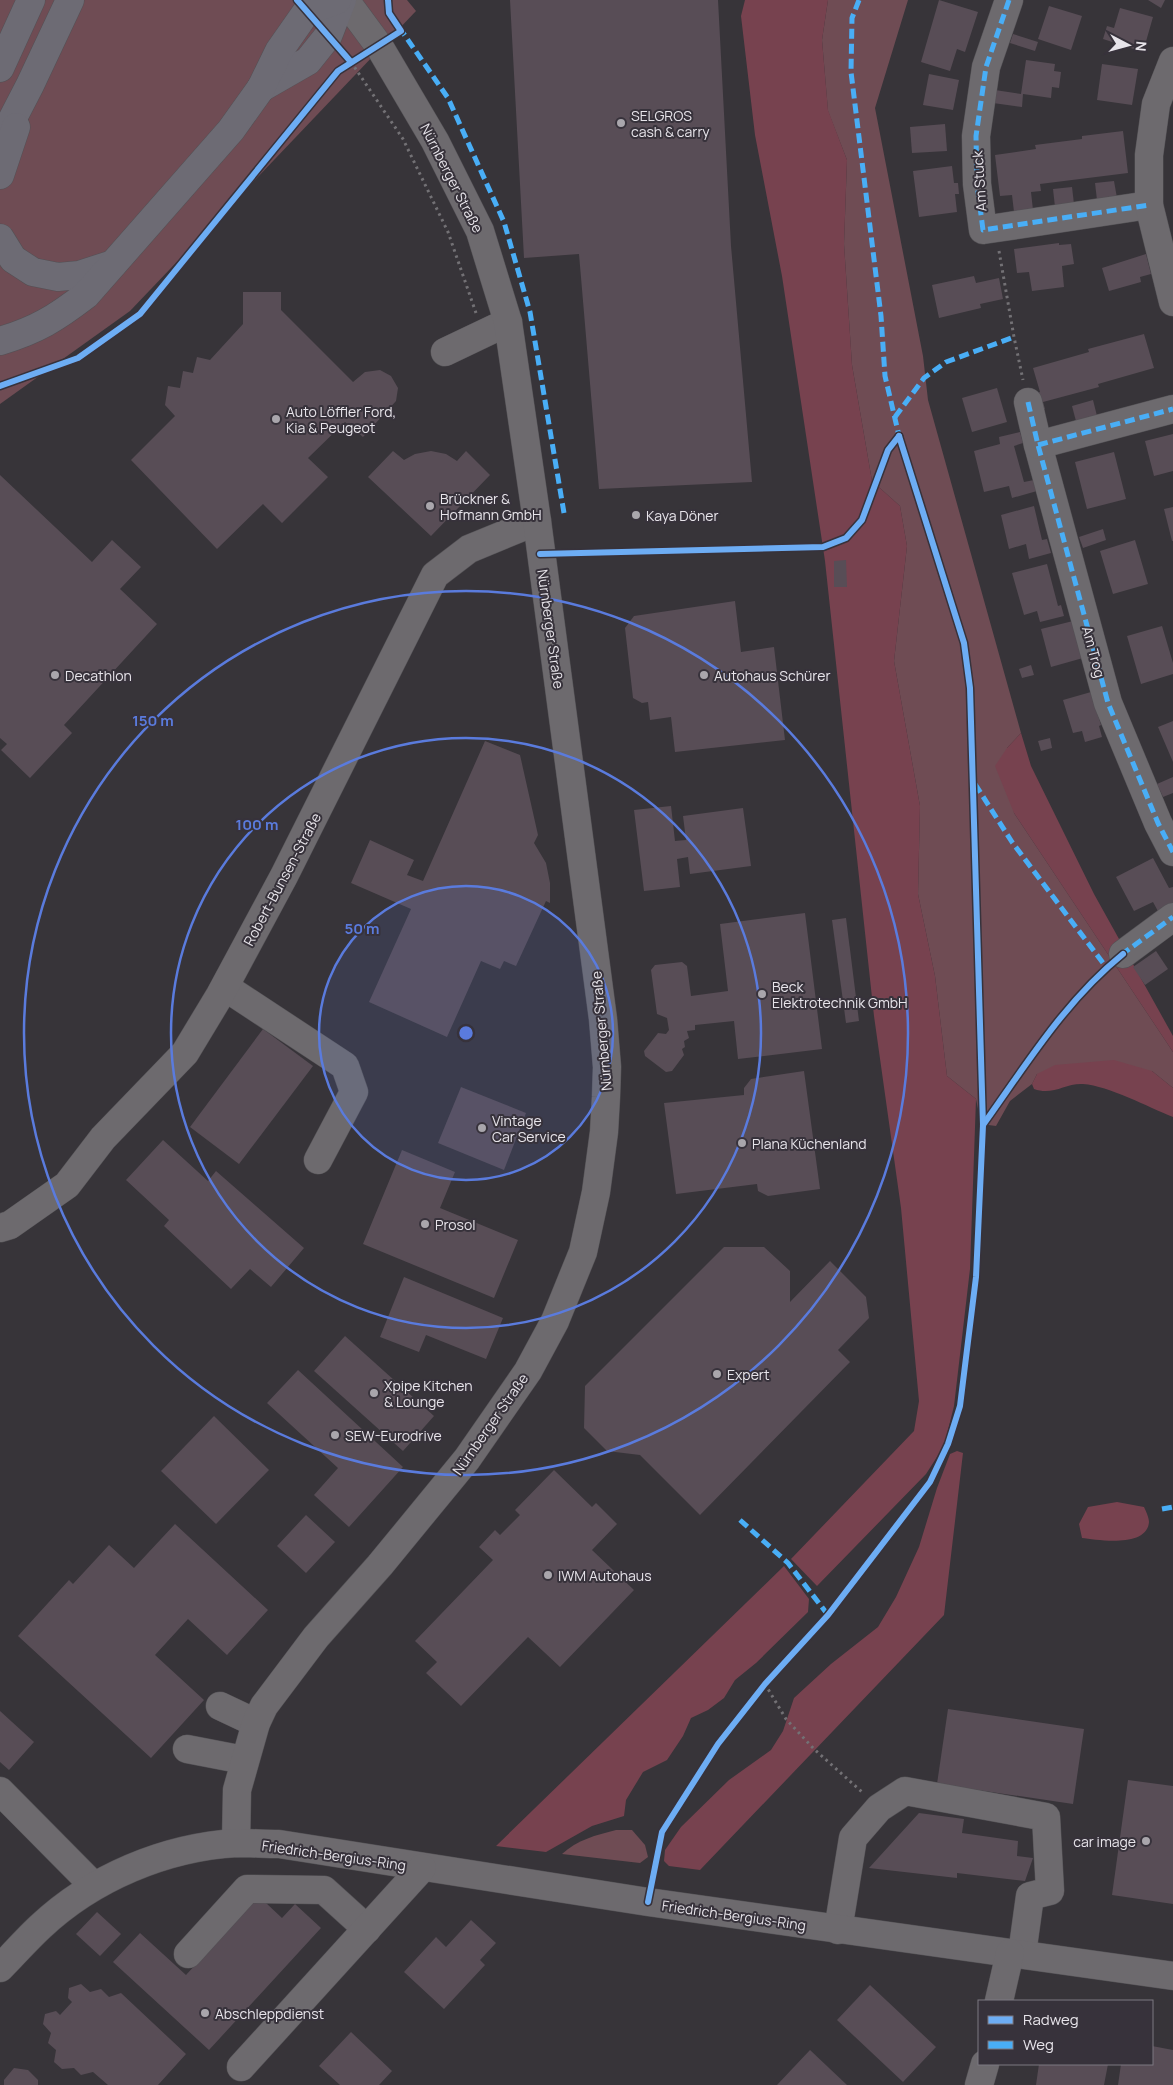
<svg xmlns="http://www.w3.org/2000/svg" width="1173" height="2085" font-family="Manrope,sans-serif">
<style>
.green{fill:#6f4c54}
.forest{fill:#77424f}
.building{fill:#584d56}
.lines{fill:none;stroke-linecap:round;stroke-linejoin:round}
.minor-casing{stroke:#535155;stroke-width:29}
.highway-casing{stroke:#535155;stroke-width:29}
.path{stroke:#737175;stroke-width:3;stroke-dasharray:2.5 4;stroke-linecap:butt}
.minor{stroke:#6d6a6e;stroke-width:28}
.highway{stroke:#6d6b74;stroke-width:28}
.quiet{stroke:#49aef6;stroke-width:5;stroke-dasharray:10 5;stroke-linecap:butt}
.cycleway-casing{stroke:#37323b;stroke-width:9}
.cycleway{stroke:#6dadf4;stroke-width:6}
.ring{fill:none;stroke:#5a7bdd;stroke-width:2.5}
.poi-dot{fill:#a9a6ac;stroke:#37323b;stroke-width:2}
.labels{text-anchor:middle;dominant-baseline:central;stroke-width:4;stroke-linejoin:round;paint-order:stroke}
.poi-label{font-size:14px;fill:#e7e4ea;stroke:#37323b;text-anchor:start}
.street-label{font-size:14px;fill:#e7e4ea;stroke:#37323b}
.centre{fill:#5a7bdd;stroke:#37323b;stroke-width:2.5}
.ring-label{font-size:15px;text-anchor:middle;font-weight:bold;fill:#5a7bdd;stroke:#37323b;stroke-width:4;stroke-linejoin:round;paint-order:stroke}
</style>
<rect width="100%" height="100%" fill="#373439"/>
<!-- green -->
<g class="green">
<polygon points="0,0 407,0 416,11 130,311 0,404"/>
<polygon points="828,0 908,0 875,108 923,356 928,400 1021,733 1007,748 1014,813 1173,1052 1173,1088 1152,1071 1037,1074 1032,1084 1010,1101 996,1126 981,1124 976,1099 947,1076 935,976 918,894 920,806 894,661 907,546 900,506 872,481 852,365 844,244 847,160 828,111 822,40"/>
<path d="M616,1830h16l13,15 3,12 -8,6 -78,-9c15,-14 34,-19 54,-24z"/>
</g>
<!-- forest -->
<g class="forest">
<polygon points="745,0 828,0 822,40 828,110 847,160 844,244 852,365 872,481 900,506 907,546 894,661 920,806 918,894 935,976 947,1076 976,1099 970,1269 954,1406 944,1446 926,1474 817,1586 791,1559 914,1431 919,1401 901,1208 874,1016 825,561 782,276 755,135 741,16"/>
<polygon points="1021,733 1031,766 1094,894 1173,1036 1173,1052 1014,813 995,766 1007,748"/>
<path d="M1114,1060l38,11 21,17v29c-25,-10 -64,-31 -90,-33 -18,-1 -30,12 -49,5l-2,-5 5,-10 18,-9z"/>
<polygon points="957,1451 963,1453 944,1615 700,1870 669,1866 664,1861 665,1850 681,1827 729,1780 771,1750 783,1731 794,1698 831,1664 878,1627 896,1597 919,1547 937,1488 950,1454"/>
<path d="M1117,1502l27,5c2,4 5,11 5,15 -2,26 -51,18 -67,16l-3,-14 9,-17z"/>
<polygon points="784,1566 809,1599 808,1612 756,1663 735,1680 724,1698 708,1710 691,1718 683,1736 667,1760 643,1772 626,1800 624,1816 592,1826 546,1852 496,1846"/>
</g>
<!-- building -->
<g class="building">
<polygon points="510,0 718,0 731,246 752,482 599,489 579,254 524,258"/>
<polygon points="939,0 978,12 965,52 957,49 950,71 921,62"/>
<polygon points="1148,0 1165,0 1161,8"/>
<polygon points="1049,6 1082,16 1071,50 1038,39"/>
<polygon points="1120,8 1153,17 1143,52 1103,39 1107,26 1114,28"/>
<polygon points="1013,34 1038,42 1035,51 1010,43"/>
<polygon points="1026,60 1055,64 1054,71 1061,72 1059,88 1052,87 1051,98 1023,94 1022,107 993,103 995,90 1021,94"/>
<polygon points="1102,64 1138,69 1132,105 1097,100"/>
<polygon points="929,74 959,80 953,110 923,105"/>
<polygon points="945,124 947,151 912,153 910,127"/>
<polygon points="1123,131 1128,173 1040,184 1041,191 1031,192 1033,210 1014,212 1012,195 1000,196 995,155 1036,149 1035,145 1082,139 1082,136"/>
<polygon points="952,166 954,183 958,183 959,194 955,194 957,212 919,217 913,171"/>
<polygon points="1114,181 1117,198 1097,200 1095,183"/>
<polygon points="1072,187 1074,204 1055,207 1053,189"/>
<polygon points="1059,243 1059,245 1071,244 1074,264 1062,266 1064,287 1032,291 1029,272 1017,273 1014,249"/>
<polygon points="1146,254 1151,274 1140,277 1141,282 1109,291 1102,268"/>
<polygon points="974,276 976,283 999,278 1003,299 980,304 981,308 939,318 932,285"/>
<polygon points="243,292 281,292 281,310 353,382 365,372 380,370 391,376 398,388 396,401 363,437 345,422 308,458 328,477 282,523 263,504 217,549 131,460 175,416 165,405 168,386 180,388 183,371 193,373 197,357 210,360 243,324"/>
<polygon points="1144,334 1154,368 1098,384 1099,387 1043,402 1045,409 1035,412 1031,395 1040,392 1033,368 1089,352 1088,349"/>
<polygon points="997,388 1007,422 972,432 962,398"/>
<polygon points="1093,400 1098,420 1077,425 1072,406"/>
<polygon points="1020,432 1023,443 1014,446 1024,482 1034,480 1037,491 1012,498 1009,486 984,492 974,451 1000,444 999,437"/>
<polygon points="1173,434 1173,471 1154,476 1145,441"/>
<polygon points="393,451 404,460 415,454 431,451 446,454 457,461 466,451 490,475 431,536 368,477"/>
<polygon points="1114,452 1126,499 1087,509 1075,462"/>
<polygon points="0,475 92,562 112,540 141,567 120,589 157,624 64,725 72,733 30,778 1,750 7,744 0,738"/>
<polygon points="1034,506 1042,540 1047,539 1051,553 1029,559 1026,544 1009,549 1001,515"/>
<polygon points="1173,507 1173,541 1172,541 1164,509"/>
<polygon points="1103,529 1106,540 1083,548 1079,537"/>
<polygon points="1135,540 1148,584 1113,594 1100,551"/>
<polygon points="846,560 847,587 834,587 834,561"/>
<polygon points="1047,564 1058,606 1061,605 1064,616 1040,622 1037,611 1024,615 1012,573"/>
<polygon points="735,601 741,652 774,647 785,740 675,752 671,717 650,720 648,702 642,703 633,698 625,628 634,616"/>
<polygon points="1073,621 1083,658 1051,667 1041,629"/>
<polygon points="1162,626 1173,663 1173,674 1141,684 1127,636"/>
<polygon points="1031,665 1034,675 1022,678 1019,669"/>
<polygon points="1091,692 1101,725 1099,726 1102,737 1085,742 1082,731 1073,733 1063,700"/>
<polygon points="1173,721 1173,762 1158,727"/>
<polygon points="1050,738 1052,748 1041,751 1038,741"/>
<polygon points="485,741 520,755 538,835 534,843 546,863 550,883 550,903 546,901 516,966 504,961 500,969 481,961 447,1037 369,1002 411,909 351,883 370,840 414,860 407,875 423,881"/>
<polygon points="1173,777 1173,793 1163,797 1157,784"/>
<polygon points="671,806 675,841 686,840 683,816 743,808 751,866 690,874 688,857 677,859 680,887 644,891 634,810"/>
<polygon points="1153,858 1169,888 1173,887 1173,906 1159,913 1153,902 1134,911 1116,877"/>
<polygon points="805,913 822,1049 738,1059 734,1021 695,1025 695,1030 687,1031 689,1038 684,1041 685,1047 682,1049 684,1055 672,1071 666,1072 645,1056 644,1051 658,1033 666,1034 669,1030 667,1018 657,1014 651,970 655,965 682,962 687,966 691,996 728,991 720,924"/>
<polygon points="846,918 859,1021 846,1023 832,920"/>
<polygon points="1156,951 1168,969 1145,985 1133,967"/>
<polygon points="263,1029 313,1066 239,1164 190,1127"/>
<polygon points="804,1071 820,1189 768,1196 758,1191 757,1184 676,1194 664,1103 744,1095 744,1088 751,1079"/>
<polygon points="461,1087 526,1113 504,1170 438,1143"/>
<polygon points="163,1140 208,1181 216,1171 304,1248 271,1287 250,1269 231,1289 164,1226 169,1220 126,1180"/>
<polygon points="402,1150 455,1172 440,1208 518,1240 494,1298 363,1244"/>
<polygon points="724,1247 764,1247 790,1271 790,1302 830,1261 866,1297 869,1318 838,1350 850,1362 700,1515 640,1455 607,1451 584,1428 585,1386"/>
<polygon points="404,1277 503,1318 486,1359 426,1335 419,1352 380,1337"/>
<polygon points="345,1336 434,1416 403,1451 314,1371"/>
<polygon points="298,1370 403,1467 349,1527 314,1495 338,1468 267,1403"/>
<polygon points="214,1416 269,1470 216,1524 161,1471"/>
<polygon points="554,1470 592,1507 596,1503 617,1524 592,1550 634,1590 560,1667 528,1637 461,1706 426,1673 437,1662 415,1641 493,1560 479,1547 495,1530 500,1535 520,1515 515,1510"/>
<polygon points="306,1515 335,1542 306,1573 277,1546"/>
<polygon points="175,1524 268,1610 227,1655 188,1619 155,1655 204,1700 151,1758 18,1636 69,1580 73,1584 109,1545 134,1568"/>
<polygon points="948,1709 1084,1729 1073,1804 937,1784"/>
<polygon points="0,1711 34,1742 9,1770 0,1762"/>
<polygon points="1128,1780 1173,1786 1173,1904 1112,1895"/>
<polygon points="919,1813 964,1819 962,1833 1018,1841 1017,1856 1033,1858 1025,1881 957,1873 957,1878 869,1868"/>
<polygon points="253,1902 266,1903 282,1918 295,1904 321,1928 209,2050 113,1962 140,1933 186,1975"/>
<polygon points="97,1912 121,1934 100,1956 76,1934"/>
<polygon points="471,1920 496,1943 480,1960 485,1965 444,2009 404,1972 436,1937 446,1947"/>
<polygon points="81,1984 90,1992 101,1989 109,1997 121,1993 186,2054 158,2085 108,2085 93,2072 81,2075 74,2068 62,2069 54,2062 56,2050 48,2043 51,2033 43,2024 45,2014 56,2011 60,2015 72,2002 68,1998 69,1988"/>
<polygon points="870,1985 936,2047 903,2082 837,2020"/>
<polygon points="351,2032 392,2071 379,2085 340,2085 319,2066"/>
<polygon points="1152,2046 1173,2050 1173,2085 1118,2085 1121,2064 1152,2064"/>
<polygon points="810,2050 847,2085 777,2085"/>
<polygon points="1039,2064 1108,2064 1104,2085 1036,2085"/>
<polygon points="14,2068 28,2070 38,2080 38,2085 4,2085 4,2080"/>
</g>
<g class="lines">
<defs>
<g id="minor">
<polyline points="1009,0 986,67 976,136 977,184 983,230 1149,205"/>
<polyline points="1173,61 1156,104 1149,155 1149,205 1173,302"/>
<polyline points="445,352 508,322"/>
<polyline points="1028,402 1038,445 1108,703 1158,823 1173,852"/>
<polyline points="1038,445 1173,409"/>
<polyline points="1123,954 1173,917"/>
<polyline points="225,987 345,1066 354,1092 318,1160"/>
<polyline points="0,1228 10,1225 67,1185 103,1138 185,1053 220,995 284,876 435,575 469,549 537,521"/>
<polyline points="220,1706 256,1723"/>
<polyline points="187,1749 244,1760"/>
<polyline points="0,1791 94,1886"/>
<polyline points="236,1843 237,1790 256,1723 264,1706 316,1637 380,1565 467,1459 528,1371 555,1321 583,1252 596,1192 604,1132 606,1097 607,1067 603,1019 537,521 508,322 480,231 435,141 379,46 345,0"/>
<polyline points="838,1930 853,1838 879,1808 905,1791 1046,1817 1050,1891 1030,1896 1022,1954"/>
<polyline points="188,1954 247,1889 324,1890 367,1929"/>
<path d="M0,1968c13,-13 26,-28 40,-41 52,-49 125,-80 197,-84 14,0 28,1 42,1l369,58 525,74"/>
<polyline points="999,2001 1010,1953"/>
<polyline points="241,2067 422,1868"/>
<polyline points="979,2085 985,2064"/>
</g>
<g id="highway">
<polyline points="0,68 31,0"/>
<polyline points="261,88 308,61 328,36 342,0"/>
<polyline points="0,143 30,85 70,0"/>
<polyline points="0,175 16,127"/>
<polyline points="0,238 13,259 33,272 58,277 79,275 113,264"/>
<path d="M0,341c37,-11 56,-23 86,-46l145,-165 30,-42 18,-37 28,-40 30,-11"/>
</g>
</defs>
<!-- minor casing -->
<use href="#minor" class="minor-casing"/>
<!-- highway casing -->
<use href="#highway" class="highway-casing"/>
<!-- path -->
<g class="path">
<polyline points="351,62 403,139 448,232 476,313"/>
<polyline points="999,251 1014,337 1023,380"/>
<polyline points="765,1684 786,1719 814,1749 862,1792"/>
</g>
<!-- minor -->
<use href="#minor" class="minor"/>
<!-- highway -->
<use href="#highway" class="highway"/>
<!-- quiet -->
<g class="quiet">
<polyline points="859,0 852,18 851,72 881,316 885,376 900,440"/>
<polyline points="1009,0 986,67 976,136 977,184 983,230 1149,205"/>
<polyline points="399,27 448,98 504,222 530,312 564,513"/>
<polyline points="1028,402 1038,445 1108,703 1158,823 1173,852"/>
<polyline points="895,417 924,378 946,362 1014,337"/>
<polyline points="1038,445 1173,409"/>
<polyline points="975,784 1012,842 1106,967"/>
<polyline points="1121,955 1173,917"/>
<polyline points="1162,1509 1173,1507"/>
<polyline points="740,1520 788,1563 828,1615"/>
</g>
<defs>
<g id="cycleway">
<polyline points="297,0 351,62"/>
<polyline points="0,386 78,358 140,314 338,71 401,31 389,13 388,0"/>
<polyline points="540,554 823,547 846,538 862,520 888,450 899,436"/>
<path d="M983,1125c43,-60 82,-124 140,-171"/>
<polyline points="648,1902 662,1832 718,1744 765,1684 828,1615 930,1482 948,1444 960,1406 976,1277 983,1125 970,688 964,643 899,436"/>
</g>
</defs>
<!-- cycleway casing -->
<use href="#cycleway" class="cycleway-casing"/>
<!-- cycleway -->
<use href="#cycleway" class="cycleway"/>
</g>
<!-- distance rings -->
<circle cx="466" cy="1033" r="147" fill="#5a7bdd" fill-opacity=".12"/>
<g class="ring">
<circle cx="466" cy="1033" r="147"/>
<circle cx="466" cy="1033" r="295"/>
<circle cx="466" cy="1033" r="442"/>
</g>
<!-- markers -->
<g class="poi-dot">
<circle cx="621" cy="123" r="5"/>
<circle cx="276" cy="419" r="5"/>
<circle cx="430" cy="506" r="5"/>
<circle cx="636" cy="515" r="5"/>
<circle cx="55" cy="675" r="5"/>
<circle cx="704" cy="675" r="5"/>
<circle cx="762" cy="994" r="5"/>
<circle cx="482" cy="1128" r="5"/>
<circle cx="742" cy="1143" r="5"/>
<circle cx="425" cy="1224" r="5"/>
<circle cx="717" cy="1374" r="5"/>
<circle cx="374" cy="1393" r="5"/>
<circle cx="335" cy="1435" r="5"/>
<circle cx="548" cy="1575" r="5"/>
<circle cx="1146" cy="1841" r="5"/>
<circle cx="205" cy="2013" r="5"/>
</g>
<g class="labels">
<!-- poi labels -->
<g class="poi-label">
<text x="631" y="115">SELGROS<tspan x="631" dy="16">cash &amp; carry</tspan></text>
<text x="286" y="411">Auto Löffler Ford,<tspan x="286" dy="16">Kia &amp; Peugeot</tspan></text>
<text x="440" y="498">Brückner &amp;<tspan x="440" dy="16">Hofmann GmbH</tspan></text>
<text x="646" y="515">Kaya Döner</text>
<text x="65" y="675">Decathlon</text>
<text x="714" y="675">Autohaus Schürer</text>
<text x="772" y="986">Beck<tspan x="772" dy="16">Elektrotechnik GmbH</tspan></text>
<text x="492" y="1120">Vintage<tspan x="492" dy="16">Car Service</tspan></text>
<text x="752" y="1143">Plana Küchenland</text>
<text x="435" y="1224">Prosol</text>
<text x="727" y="1374">Expert</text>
<text x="384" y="1385">Xpipe Kitchen<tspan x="384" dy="16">&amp; Lounge</tspan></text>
<text x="345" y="1435">SEW-Eurodrive</text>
<text x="558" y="1575">IWM Autohaus</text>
<text x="1136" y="1841" text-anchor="end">car image</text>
<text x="215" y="2013">Abschleppdienst</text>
</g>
<!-- street labels -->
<g class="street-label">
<text transform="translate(452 178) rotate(63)">Nürnberger Straße</text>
<text transform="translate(979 181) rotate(-94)">Am Stuck</text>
<text transform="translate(551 629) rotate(82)">Nürnberger Straße</text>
<text transform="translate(1094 652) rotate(75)">Am Trog</text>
<text transform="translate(282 879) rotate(-62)">Robert-Bunsen-Straße</text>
<text transform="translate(601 1031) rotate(-95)">Nürnberger Straße</text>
<text transform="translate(490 1424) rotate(-55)">Nürnberger Straße</text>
<text transform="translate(334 1855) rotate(8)">Friedrich-Bergius-Ring</text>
<text transform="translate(734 1915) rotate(8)">Friedrich-Bergius-Ring</text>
</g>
</g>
<circle cx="466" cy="1033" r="8" class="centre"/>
<g class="ring-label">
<text x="153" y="726">150 m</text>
<text x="257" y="830">100 m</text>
<text x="362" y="934">50 m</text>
</g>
<!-- legend -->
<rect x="978" y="2000" width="175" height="65" fill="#37323b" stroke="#7d7981"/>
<rect x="988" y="2016" width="25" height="8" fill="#6dadf4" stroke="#7d7981"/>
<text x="1023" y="2025" font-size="15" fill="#e7e4ea">Radweg</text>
<rect x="988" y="2041" width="25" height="8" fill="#49aef6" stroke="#7d7981"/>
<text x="1023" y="2050" font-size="15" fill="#e7e4ea">Weg</text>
<!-- north arrow -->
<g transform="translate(1128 45) rotate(96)" stroke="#37323b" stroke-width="4" paint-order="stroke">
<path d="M0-4L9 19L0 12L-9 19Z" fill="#e7e4ea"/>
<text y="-8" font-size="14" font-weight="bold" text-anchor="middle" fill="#e7e4ea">N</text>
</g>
</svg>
